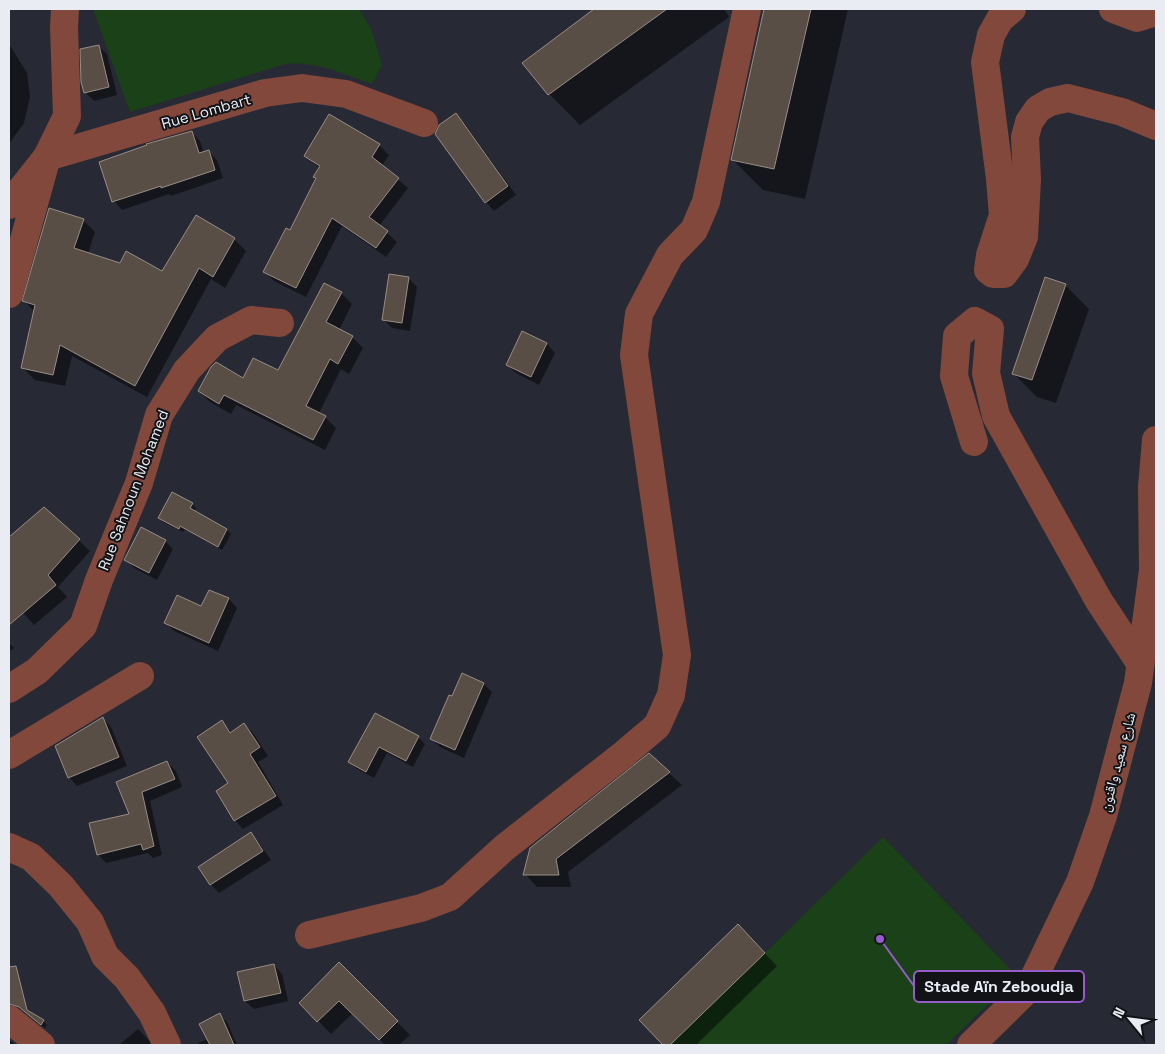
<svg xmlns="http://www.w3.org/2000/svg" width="1165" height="1054" font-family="'Space Grotesk','Noto Naskh Arabic',sans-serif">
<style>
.green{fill:#1a4118}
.shadow{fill:#0007}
.building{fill:#594e46;stroke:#998d84}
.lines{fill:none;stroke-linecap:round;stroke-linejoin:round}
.street{stroke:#82483c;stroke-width:28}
.labels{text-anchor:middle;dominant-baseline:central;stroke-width:4;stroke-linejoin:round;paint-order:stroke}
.street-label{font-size:15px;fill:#eaecf3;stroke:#111317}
.leader{fill:none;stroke:#975ccc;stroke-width:2}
.callout-dot{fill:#975ccc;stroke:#111317;stroke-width:2}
.callout{fill:#111317;stroke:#975ccc;stroke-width:2}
.callout-label{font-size:16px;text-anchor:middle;font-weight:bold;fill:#eaecf3}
</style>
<rect width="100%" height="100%" fill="#272a34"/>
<!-- green -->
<g class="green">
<path d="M93,9h266l12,20 11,36 -10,19c-29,-10 -55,-23 -87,-20l-155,48z"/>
<polygon points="883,837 1017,976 946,1045 663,1045 639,1020 738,925 765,953"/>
</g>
<!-- shadow -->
<g class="shadow">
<polygon points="596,9 724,9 729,17 580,125 549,94 524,63"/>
<polygon points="766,9 848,9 805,199 763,190 732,159"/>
<polygon points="9,44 27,73 30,97 24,123 9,144"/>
<polygon points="98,46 107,54 117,95 94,101 85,92"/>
<polygon points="456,115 464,123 516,195 494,211 486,202"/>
<polygon points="191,132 200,141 204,153 208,151 217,160 223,178 171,196 169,194 122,210 114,201"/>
<polygon points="379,145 389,155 382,166 408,188 379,226 397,242 386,257 342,226 306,297 274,281 264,271 291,231 320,168 305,156"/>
<polygon points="197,217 234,239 246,251 225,288 211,279 147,397 72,356 65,386 35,380 23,368 35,312 24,301 83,220 95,232 88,254 120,264 163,273"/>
<polygon points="408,278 417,287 410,331 392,328 383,319"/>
<polygon points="1065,285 1089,309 1056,403 1037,397 1013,373"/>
<polygon points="341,293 352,304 339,330 352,337 363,348 349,374 341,369 319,413 325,417 336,428 325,450 236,405 231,414 210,402 199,391 279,372"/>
<polygon points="523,333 547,344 555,353 539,385 516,373 507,365"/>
<polygon points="192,504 196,508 194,512 227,530 231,534 222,550 185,529 183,532 163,522 159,518"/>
<polygon points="44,508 90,551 58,587 67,597 34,625 9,597 9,538"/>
<polygon points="165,541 173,549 157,580 134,568 126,560"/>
<polygon points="210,591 229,599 237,608 218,651 174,631 166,623 202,608"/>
<polygon points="9,643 14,648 9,652"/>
<polygon points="463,675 484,684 492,692 464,758 440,747 432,739"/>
<polygon points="375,714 418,737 425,744 413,767 387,753 374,778 357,769 350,762"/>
<polygon points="103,718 111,727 127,766 77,786 69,777"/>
<polygon points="222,722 232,733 244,725 253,733 268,756 258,762 283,805 243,829 235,820"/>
<polygon points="649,755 682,785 568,872 571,887 537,887 525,874"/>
<polygon points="167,762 176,771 182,787 150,801 162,855 153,858 148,853 106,863 98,854 130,814 117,783"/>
<polygon points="251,834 259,843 271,860 219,893 211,885 200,867"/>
<polygon points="738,926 777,966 696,1045 665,1045 641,1020"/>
<polygon points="339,964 410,1035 399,1045 385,1045 353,1013 331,1034 301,1003"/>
<polygon points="274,965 282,974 288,1001 254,1009 245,1001"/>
<polygon points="9,1000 43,1021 47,1025 45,1028 24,1010 17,1007 13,1007 9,1004"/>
<polygon points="219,1015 227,1022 237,1045 199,1045 198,1043 208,1039"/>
<polygon points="138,1029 153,1045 119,1045"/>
<polygon points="9,1040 15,1045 9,1045"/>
</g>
<!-- building -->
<g class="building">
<polygon points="594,9 667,9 548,95 522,63"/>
<polygon points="764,9 811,9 774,169 731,160"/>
<polygon points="99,45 109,87 84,93 81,82 80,49"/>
<polygon points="456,113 508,186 485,203 435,134 439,125"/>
<polygon points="329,114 380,144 372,157 399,178 369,217 388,231 376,248 332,218 296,288 263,272 286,228 290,230 316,178 313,177 320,166 304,156"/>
<polygon points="192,131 199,153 209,150 215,170 161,188 161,186 112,202 99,162 147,145 146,144"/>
<polygon points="49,208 84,219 74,248 120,263 126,251 162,271 196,215 235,238 213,277 199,268 135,386 60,345 53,375 21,368 35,305 22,301"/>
<polygon points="389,274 409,277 402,323 382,320"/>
<polygon points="1045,277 1066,284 1032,380 1012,374"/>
<polygon points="324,283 342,292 326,322 353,336 338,364 330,359 306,406 326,416 313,440 224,395 219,404 198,391 211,367 216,362 243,378 253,358 278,370"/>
<polygon points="522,331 547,343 531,377 506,365"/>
<polygon points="172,492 193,503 190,508 227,529 218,547 180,526 179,529 158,518"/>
<polygon points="44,507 80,539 48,575 56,585 9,625 9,537"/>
<polygon points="141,527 166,540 149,573 124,560"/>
<polygon points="209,590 229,598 209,643 164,623 177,595 201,606"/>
<polygon points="462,673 484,683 455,750 430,739 449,695 452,696"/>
<polygon points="375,713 419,736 406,761 379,747 366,772 348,762"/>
<polygon points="103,717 119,757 68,778 55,746"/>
<polygon points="222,720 230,733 244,723 260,747 250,754 276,796 234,821 216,791 228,783 197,737"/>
<polygon points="649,753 670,772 556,859 559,875 523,875 530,848"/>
<polygon points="167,761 175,779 142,792 154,846 143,850 141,844 97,855 89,823 129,814 116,782"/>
<polygon points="251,832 263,851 210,885 198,867"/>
<polygon points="738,924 765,953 670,1045 663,1045 639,1020"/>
<polygon points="339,962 398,1021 379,1040 339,1001 317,1022 299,1003"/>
<polygon points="274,964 281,993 244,1001 237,972"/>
<polygon points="16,966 27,1010 44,1020 41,1025 19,1007 9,1004 9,967"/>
<polygon points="220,1013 234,1045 210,1045 199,1024"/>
</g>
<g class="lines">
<!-- street -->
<g class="street">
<polyline points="1012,9 1000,19 991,35 985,62 1000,179 1003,215 990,255 988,270 993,274 1004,274 1015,259 1024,237 1027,179 1025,137 1029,122 1038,109 1050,102 1068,98 1122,112 1156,126"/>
<polyline points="1113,9 1137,18 1156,12"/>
<polyline points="9,205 47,157 265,93 302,88 346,94 424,123"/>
<polyline points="9,294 47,157 67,116 64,27 65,9"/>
<polyline points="974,442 954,376 957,336 975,321 990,329 986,373 996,416 1099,601 1140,663"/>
<polyline points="9,689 37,671 83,626 99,580 139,483 159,415 187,370 217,338 251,320 280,323"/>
<polyline points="9,755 140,676"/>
<polyline points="9,847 31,857 61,886 90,922 105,956 127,978 152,1013 167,1045"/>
<polyline points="309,935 421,908 450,897 504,848 624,754 657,726 671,695 677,655 634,355 639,314 670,255 694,230 706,202 747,9"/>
<polyline points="9,1019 41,1045"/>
<polyline points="971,1045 1029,988 1080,882 1103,816 1138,683 1153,570 1152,487 1156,440"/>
</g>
</g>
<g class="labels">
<!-- street labels -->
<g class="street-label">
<text transform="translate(206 111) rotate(-16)">Rue Lombart</text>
<text transform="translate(133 490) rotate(-69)">Rue Sahnoun Mohamed</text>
<text transform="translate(1117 762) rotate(-75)">شارع سعيد واقنون</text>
</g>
</g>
<!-- callouts -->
<path class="leader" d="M880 939L914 986"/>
<circle class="callout-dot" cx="880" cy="939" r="5"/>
<rect class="callout" x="914" y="971" width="170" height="31" rx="5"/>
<g class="callout-label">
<text x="999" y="992">Stade Aïn Zeboudja</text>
</g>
<!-- border -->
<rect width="1165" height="1054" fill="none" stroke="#eaecf3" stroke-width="20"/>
<!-- north arrow -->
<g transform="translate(1130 1019) rotate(299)" stroke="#111317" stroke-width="4" paint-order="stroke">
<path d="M0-4L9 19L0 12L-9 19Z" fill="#eaecf3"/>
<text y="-8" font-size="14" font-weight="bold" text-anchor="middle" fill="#eaecf3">N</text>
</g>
</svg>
